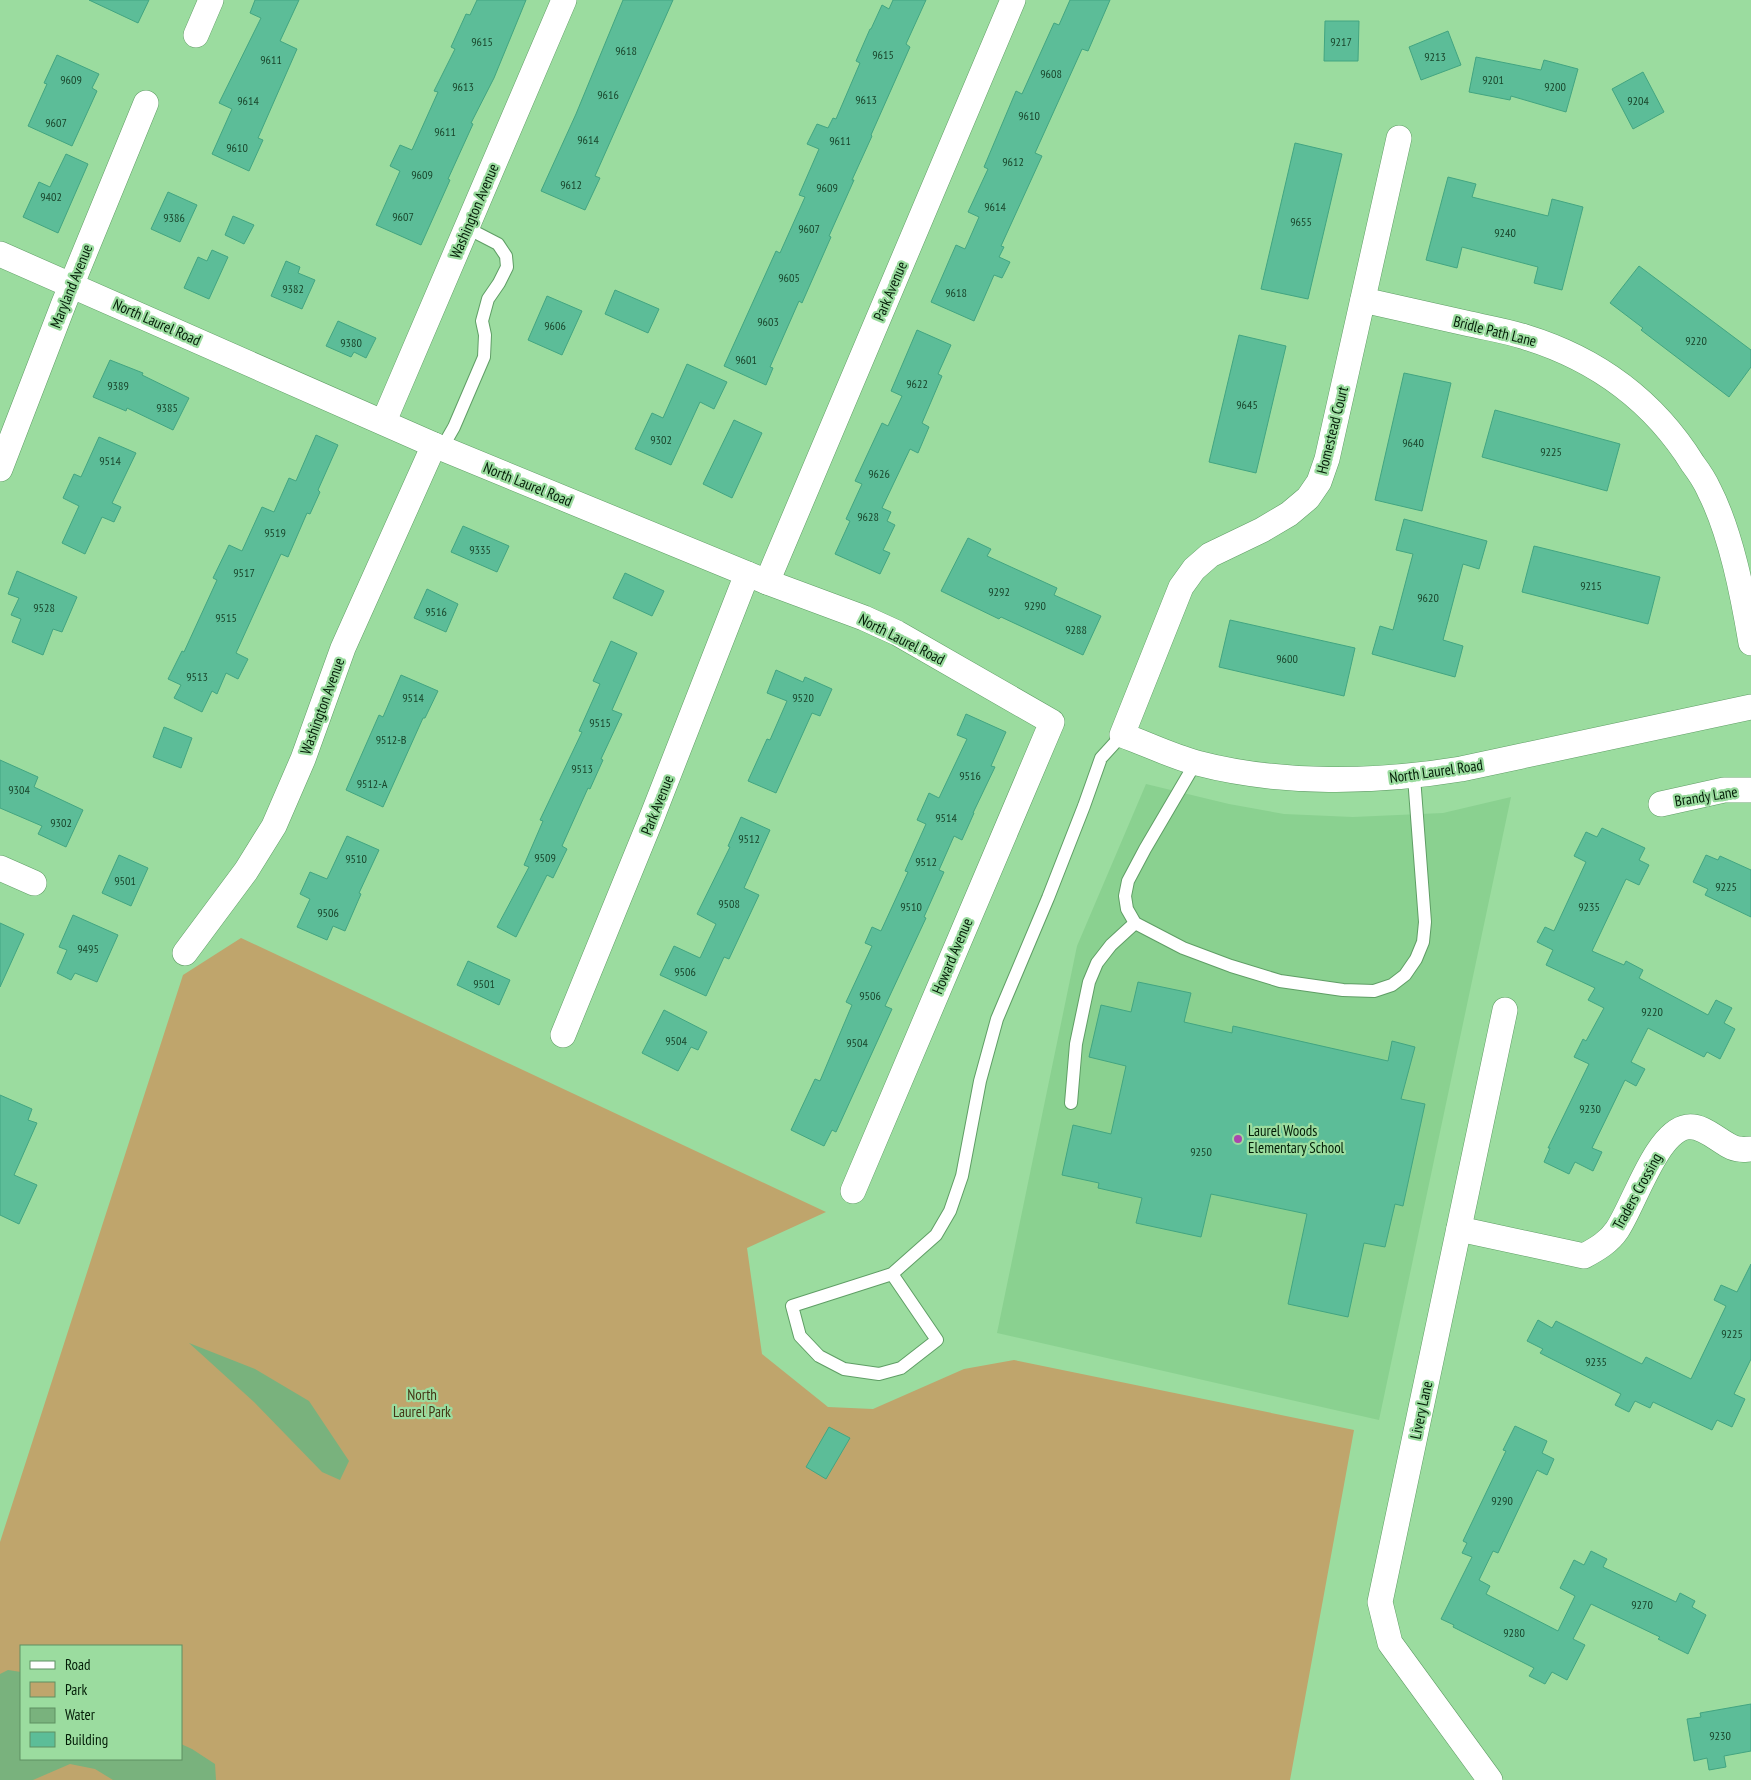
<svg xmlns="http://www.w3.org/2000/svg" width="1751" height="1780" font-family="'PT Sans Narrow',sans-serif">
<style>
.built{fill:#8ad190}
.green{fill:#bfa56c;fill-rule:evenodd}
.water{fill:#79b27d}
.building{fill:#5cbd98;stroke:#42a581}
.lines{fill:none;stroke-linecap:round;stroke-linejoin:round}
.lane-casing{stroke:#5f9e65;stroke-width:14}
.street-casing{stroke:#5f9e65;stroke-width:26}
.lane{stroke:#fff;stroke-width:12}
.street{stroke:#fff;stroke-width:25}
.poi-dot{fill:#aa47ad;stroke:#9bdc9f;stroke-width:2}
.labels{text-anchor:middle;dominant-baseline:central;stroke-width:4.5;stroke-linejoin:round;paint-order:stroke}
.number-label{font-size:12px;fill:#19452b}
.street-label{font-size:15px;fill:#031d07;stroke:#9bdc9f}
.poi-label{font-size:15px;fill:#031d07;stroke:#9bdc9f;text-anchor:start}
.park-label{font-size:15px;fill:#443616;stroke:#9bdc9f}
</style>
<rect width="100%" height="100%" fill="#9bdc9f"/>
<!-- built -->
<polygon class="built" points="1146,784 1229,804 1284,814 1353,817 1443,813 1511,797 1379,1420 997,1333 1077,946"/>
<!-- green -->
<path class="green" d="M241,938l585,274 -79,36 15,106 66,53 45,2 91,-40 50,-9 340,70 -64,350h-1290v-238l183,-567zM21,1646h160v113h-160z"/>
<!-- water -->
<g class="water">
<polygon points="189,1343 255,1369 309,1401 349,1461 340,1480 322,1472 254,1402"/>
<polygon points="8,1670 21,1672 21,1759 181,1759 181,1744 192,1749 215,1764 216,1780 113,1780 95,1769 70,1764 33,1780 0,1780 0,1674"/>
</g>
<!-- building -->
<g class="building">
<polygon points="89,0 149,0 138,23"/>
<polygon points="255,0 299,0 280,41 297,49 258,138 263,140 249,171 212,154 232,109 219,103 261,18 250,13"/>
<polygon points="477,0 526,0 494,78 471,123 473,124 448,179 450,180 421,245 376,225 400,171 390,166 400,145 412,150 438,92 434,91 455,49 451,47 466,14 470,15"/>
<polygon points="623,0 673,0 595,176 600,178 585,210 541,191 576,114"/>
<polygon points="893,0 926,0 906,44 910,47 871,135 872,136 852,180 854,180 829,236 831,237 802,303 799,301 770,367 773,368 766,385 724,366 776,251 780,253 805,197 799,195 819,149 807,144 817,124 828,128 833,118 836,119 860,63 856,61 870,29 871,29 882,5 889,9"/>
<polygon points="1070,0 1110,0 1088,51 1082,49 1035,153 1042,156 1001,246 1004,247 999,257 1010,262 1002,278 994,275 974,321 931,302 956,245 965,249 979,217 968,212 988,169 984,167 1016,91 1022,94 1054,23 1059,25"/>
<polygon points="1325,21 1359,21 1358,61 1324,61"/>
<polygon points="1448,31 1461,65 1421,80 1409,47"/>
<polygon points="57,55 99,74 92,88 97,91 72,146 28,126 47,84 44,83"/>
<polygon points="1476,57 1541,70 1544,60 1578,69 1566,112 1511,96 1510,100 1469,92"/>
<polygon points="1643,72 1664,112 1633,129 1612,89"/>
<polygon points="1295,143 1342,154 1308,299 1261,289"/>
<polygon points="66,154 88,164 58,233 23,217 39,182 50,187"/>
<polygon points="1448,177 1476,184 1472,197 1548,216 1552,199 1583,207 1562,290 1534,283 1538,267 1462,247 1457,268 1426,260"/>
<polygon points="168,192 197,205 180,242 151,229"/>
<polygon points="233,216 254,225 244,244 225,235"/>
<polygon points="212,250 228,257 209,299 184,288 198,257 207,261"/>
<polygon points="286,261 300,267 298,273 315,280 302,309 271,296"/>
<polygon points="1639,266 1751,350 1751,367 1729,397 1641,330 1643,328 1610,303"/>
<polygon points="615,290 659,309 648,333 605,314"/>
<polygon points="547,296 582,311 562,355 528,340"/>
<polygon points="338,321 376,338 366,358 354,352 351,357 326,346"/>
<polygon points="917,330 951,345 938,374 942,376 922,423 929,427 918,453 910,449 882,508 891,512 887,521 895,525 883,550 890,553 880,574 835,554 850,521 846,519 862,484 855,481 882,423 888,426 902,396 891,391"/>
<polygon points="1239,335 1286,346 1256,473 1209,462"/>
<polygon points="110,360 143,373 142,375 189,398 173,430 127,408 126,411 93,397"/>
<polygon points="687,364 727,382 714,409 700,402 671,465 635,449 652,413 663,418"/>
<polygon points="1404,373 1451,383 1422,511 1375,500"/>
<polygon points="1495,410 1620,444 1607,491 1482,457"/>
<polygon points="734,420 762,433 732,498 703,484"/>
<polygon points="316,435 338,445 318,490 320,492 310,514 307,513 288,557 281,554 236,653 248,659 238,679 226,673 217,694 212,691 202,712 174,698 181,685 168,679 182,651 184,652 217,580 213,578 229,545 242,551 262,507 274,512 289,478 296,481"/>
<polygon points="99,437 136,453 112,503 121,507 114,522 102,517 85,554 62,543 79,506 63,498 74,474 81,477"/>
<polygon points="1404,519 1487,541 1479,569 1463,564 1443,640 1463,646 1455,677 1372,654 1380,626 1393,630 1413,554 1396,550"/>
<polygon points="463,526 509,546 497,572 451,552"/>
<polygon points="968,538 991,549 987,556 1057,588 1054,595 1101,616 1083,655 1001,617 999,619 941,591"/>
<polygon points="1534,546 1660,577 1648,624 1522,592"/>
<polygon points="17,571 77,597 62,632 53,629 43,655 12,642 21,619 11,615 19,598 8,594"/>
<polygon points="625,573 664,591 652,616 613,598"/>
<polygon points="427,589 458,604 446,632 414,618"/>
<polygon points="1230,620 1355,648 1344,696 1219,667"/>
<polygon points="611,641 637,653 612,710 622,714 601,759 603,760 590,789 588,788 562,846 567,849 553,878 547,875 516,937 497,927 529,867 524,865 543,821 540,820 582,732 579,731 600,684 593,681"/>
<polygon points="776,670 803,682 805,677 832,689 820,716 812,713 776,793 748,781 767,739 770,740 787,701 767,693"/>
<polygon points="401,675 438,691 425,718 423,718 383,807 346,790 379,715 383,717"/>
<polygon points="966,714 1006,732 991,766 995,767 973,813 974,813 962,840 954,836 939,870 944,872 924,917 926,918 885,1006 892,1009 836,1132 832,1130 824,1146 791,1130 815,1079 820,1081 852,1005 846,1002 872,946 865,943 872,927 881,931 908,872 905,871 926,824 917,820 929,793 939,798 967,739 957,735"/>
<polygon points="164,727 192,738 181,768 153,757"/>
<polygon points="0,760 38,777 34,787 83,810 66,847 38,834 42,826 0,808"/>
<polygon points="741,817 770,830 744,888 759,895 729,959 724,957 706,996 660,975 674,946 700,958 716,924 697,914 730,847 728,846"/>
<polygon points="1602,828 1645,848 1639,860 1649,865 1639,885 1626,879 1592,951 1624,965 1626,961 1643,970 1639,978 1708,1015 1716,1000 1732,1008 1724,1023 1735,1029 1720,1059 1707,1052 1704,1057 1648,1028 1631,1062 1645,1069 1636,1086 1625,1080 1592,1148 1602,1152 1593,1171 1575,1162 1569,1174 1544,1162 1550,1148 1548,1148 1589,1064 1574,1057 1583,1039 1586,1041 1604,1008 1588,1000 1595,988 1546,965 1553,950 1537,942 1545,927 1554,931 1586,862 1574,856 1586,832 1597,837"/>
<polygon points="347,836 379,850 359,893 361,894 345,931 333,926 327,940 297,927 310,899 300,894 310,872 327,879"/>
<polygon points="119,855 148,868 131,906 102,893"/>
<polygon points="1706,855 1718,860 1720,856 1751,870 1751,917 1705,895 1708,889 1693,882"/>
<polygon points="73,915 118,935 97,982 75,973 71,980 57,973 67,950 59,947"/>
<polygon points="0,923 24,934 0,987"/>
<polygon points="468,961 510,980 499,1005 457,985"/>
<polygon points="1138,982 1191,993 1184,1022 1232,1033 1233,1026 1388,1061 1392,1041 1415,1047 1401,1099 1425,1104 1403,1206 1395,1204 1385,1247 1364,1243 1348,1317 1288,1304 1307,1214 1211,1194 1201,1237 1136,1223 1142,1198 1098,1188 1099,1183 1062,1175 1073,1125 1111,1134 1126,1066 1089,1057 1101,1005 1131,1012"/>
<polygon points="664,1010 707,1032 698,1050 691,1047 678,1071 642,1053"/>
<polygon points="0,1095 32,1109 28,1120 37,1123 14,1175 37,1185 19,1224 0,1215"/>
<polygon points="1751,1264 1751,1359 1734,1394 1745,1399 1732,1427 1717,1420 1712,1430 1653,1402 1650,1408 1635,1401 1629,1412 1615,1405 1621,1394 1540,1353 1543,1349 1527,1341 1538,1320 1552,1328 1556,1321 1642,1364 1646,1357 1691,1379 1726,1306 1714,1300 1721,1285 1737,1292"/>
<polygon points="1515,1426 1547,1441 1542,1453 1554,1459 1547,1475 1537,1470 1498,1553 1493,1551 1479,1580 1490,1586 1486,1594 1558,1631 1575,1596 1560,1588 1574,1560 1584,1565 1591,1551 1607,1559 1603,1567 1676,1602 1680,1593 1695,1601 1692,1607 1706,1615 1688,1654 1658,1639 1660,1637 1591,1604 1573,1639 1585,1645 1567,1680 1552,1672 1545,1684 1529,1676 1534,1668 1453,1627 1454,1625 1441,1619 1472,1557 1462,1553 1467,1543 1463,1541 1506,1451 1503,1450"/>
<polygon points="829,1427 850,1438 826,1479 806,1467"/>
<polygon points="1751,1704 1751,1751 1724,1756 1726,1767 1709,1770 1707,1758 1694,1761 1687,1719 1701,1717 1700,1713"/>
</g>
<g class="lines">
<defs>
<g id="lane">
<polyline points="442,448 454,427 484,357 485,335 482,321 488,299 499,283 507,267 506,256 498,244 467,228"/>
<polyline points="1196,762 1145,849 1128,881 1125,896 1127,909 1135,923 1183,948 1231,966 1280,981 1343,990 1374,991 1392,985 1405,975 1416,959 1423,942 1425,922 1414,777"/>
<polyline points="1071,1103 1076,1044 1089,982 1097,963 1111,945 1135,923"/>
<polyline points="892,1274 937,1340 901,1368 879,1374 844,1369 819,1356 800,1336 792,1306 892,1274 936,1235 950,1211 962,1176 980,1081 997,1019 1048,898 1084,806 1101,758 1122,735"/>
</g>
<g id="street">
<polyline points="196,35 211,0"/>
<path d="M1399,138l-72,321 -8,23 -11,16 -19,16 -27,16 -52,25 -16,14 -13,18 -59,148c25,9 49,21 75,28 84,22 179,20 264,6l290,-62"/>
<polyline points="0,254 434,445 767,582 864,618 897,633 1052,722 853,1191"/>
<path d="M1363,300c35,8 71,16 107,24 18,4 37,7 55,13 72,22 128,63 168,127 6,8 12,17 16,26 22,43 34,105 42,153"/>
<polyline points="384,421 564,0"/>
<polyline points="0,469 64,303 146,103"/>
<polyline points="767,582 1013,0"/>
<polyline points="1661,804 1724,790 1751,790"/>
<polyline points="0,868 34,883"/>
<polyline points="185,953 246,871 274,826 303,759 343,648 434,445"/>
<polyline points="563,1035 652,817 747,574"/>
<path d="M1459,1229l125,27c13,-7 25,-14 33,-26 17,-25 39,-98 70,-103 19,-3 37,21 52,22 4,1 8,0 12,0"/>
<polyline points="1490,1780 1390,1643 1380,1602 1505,1010"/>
</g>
</defs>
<!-- lane casing -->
<use href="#lane" class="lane-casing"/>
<!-- street casing -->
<use href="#street" class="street-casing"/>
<!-- lane -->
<use href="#lane" class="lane"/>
<!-- street -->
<use href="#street" class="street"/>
</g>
<!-- markers -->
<circle class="poi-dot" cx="1238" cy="1139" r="5"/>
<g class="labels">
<!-- number labels -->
<g class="number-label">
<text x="482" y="41">9615</text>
<text x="1341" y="41">9217</text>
<text x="626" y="50">9618</text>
<text x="883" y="54">9615</text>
<text x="1435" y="56">9213</text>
<text x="271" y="59">9611</text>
<text x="1051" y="73">9608</text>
<text x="71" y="79">9609</text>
<text x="1493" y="79">9201</text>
<text x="463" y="86">9613</text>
<text x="1555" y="86">9200</text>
<text x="608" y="94">9616</text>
<text x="866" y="99">9613</text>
<text x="248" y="100">9614</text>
<text x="1638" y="100">9204</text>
<text x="1029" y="115">9610</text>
<text x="56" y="122">9607</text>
<text x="445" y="131">9611</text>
<text x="588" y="139">9614</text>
<text x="840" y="140">9611</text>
<text x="237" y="147">9610</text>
<text x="1013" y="161">9612</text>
<text x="422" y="174">9609</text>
<text x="571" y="184">9612</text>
<text x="827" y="187">9609</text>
<text x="51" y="196">9402</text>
<text x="995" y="206">9614</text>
<text x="403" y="216">9607</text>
<text x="174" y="217">9386</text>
<text x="1301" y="221">9655</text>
<text x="809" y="228">9607</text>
<text x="1505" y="232">9240</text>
<text x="789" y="277">9605</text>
<text x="293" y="288">9382</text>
<text x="956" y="292">9618</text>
<text x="768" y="321">9603</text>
<text x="555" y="325">9606</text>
<text x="1696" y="340">9220</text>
<text x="351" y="342">9380</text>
<text x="746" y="359">9601</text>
<text x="917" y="383">9622</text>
<text x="118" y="385">9389</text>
<text x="1247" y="404">9645</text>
<text x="167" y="407">9385</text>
<text x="661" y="439">9302</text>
<text x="1413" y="442">9640</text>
<text x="1551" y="451">9225</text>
<text x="110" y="460">9514</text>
<text x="879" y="473">9626</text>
<text x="868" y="516">9628</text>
<text x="275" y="532">9519</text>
<text x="480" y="549">9335</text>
<text x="244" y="572">9517</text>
<text x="1591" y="585">9215</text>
<text x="999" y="591">9292</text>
<text x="1428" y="597">9620</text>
<text x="1035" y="605">9290</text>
<text x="44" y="607">9528</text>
<text x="436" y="611">9516</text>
<text x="226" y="617">9515</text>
<text x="1076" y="629">9288</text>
<text x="1287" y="658">9600</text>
<text x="197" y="676">9513</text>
<text x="413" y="697">9514</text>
<text x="803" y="697">9520</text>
<text x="600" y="722">9515</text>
<text x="391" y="739">9512-B</text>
<text x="582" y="768">9513</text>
<text x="970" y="775">9516</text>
<text x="372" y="783">9512-A</text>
<text x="19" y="789">9304</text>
<text x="946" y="817">9514</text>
<text x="61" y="822">9302</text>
<text x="749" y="838">9512</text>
<text x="545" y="857">9509</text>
<text x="356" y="858">9510</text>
<text x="926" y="861">9512</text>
<text x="125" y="880">9501</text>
<text x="1726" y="886">9225</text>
<text x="729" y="903">9508</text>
<text x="911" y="906">9510</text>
<text x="1589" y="906">9235</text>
<text x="328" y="912">9506</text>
<text x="88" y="948">9495</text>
<text x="685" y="971">9506</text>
<text x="484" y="983">9501</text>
<text x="870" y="995">9506</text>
<text x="1652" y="1011">9220</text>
<text x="676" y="1040">9504</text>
<text x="857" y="1042">9504</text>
<text x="1590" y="1108">9230</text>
<text x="1201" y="1151">9250</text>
<text x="1732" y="1333">9225</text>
<text x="1596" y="1361">9235</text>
<text x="1502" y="1500">9290</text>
<text x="1642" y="1604">9270</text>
<text x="1514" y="1632">9280</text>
<text x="1720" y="1735">9230</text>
</g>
<!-- street labels -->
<g class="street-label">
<text transform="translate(474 211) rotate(-67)">Washington Avenue</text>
<text transform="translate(71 286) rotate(-68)">Maryland Avenue</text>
<text transform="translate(890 291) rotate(-67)">Park Avenue</text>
<text transform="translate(157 322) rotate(24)">North Laurel Road</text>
<text transform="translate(1495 331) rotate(14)">Bridle Path Lane</text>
<text transform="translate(1332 430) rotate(-76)">Homestead Court</text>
<text transform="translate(528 484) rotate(22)">North Laurel Road</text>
<text transform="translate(902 639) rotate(27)">North Laurel Road</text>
<text transform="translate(322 706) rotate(-70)">Washington Avenue</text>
<text transform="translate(1436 771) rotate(-8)">North Laurel Road</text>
<text transform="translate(1706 796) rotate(-9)">Brandy Lane</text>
<text transform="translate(657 805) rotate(-68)">Park Avenue</text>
<text transform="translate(952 956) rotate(-67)">Howard Avenue</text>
<text transform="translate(1637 1191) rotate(-61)">Traders Crossing</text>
<text transform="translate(1421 1410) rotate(-78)">Livery Lane</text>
</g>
<!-- poi labels -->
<g class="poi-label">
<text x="1248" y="1130">Laurel Woods<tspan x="1248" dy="17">Elementary School</tspan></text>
</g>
<!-- park labels -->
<g class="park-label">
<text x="422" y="1394">North<tspan x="422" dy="17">Laurel Park</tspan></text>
</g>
</g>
<!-- legend -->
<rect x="20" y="1645" width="162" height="115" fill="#9bdc9f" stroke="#5e9062"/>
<rect x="30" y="1661" width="25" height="8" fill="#ffffff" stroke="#5e9062"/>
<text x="65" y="1670" font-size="15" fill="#031d07">Road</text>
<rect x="30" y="1682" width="25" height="15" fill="#bfa56c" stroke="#5e9062"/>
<text x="65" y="1695" font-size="15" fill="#031d07">Park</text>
<rect x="30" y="1708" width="25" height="15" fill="#79b27d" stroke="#5e9062"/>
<text x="65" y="1720" font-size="15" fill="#031d07">Water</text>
<rect x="30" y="1732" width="25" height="15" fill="#5cbd98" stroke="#5e9062"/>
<text x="65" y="1745" font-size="15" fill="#031d07">Building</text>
</svg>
